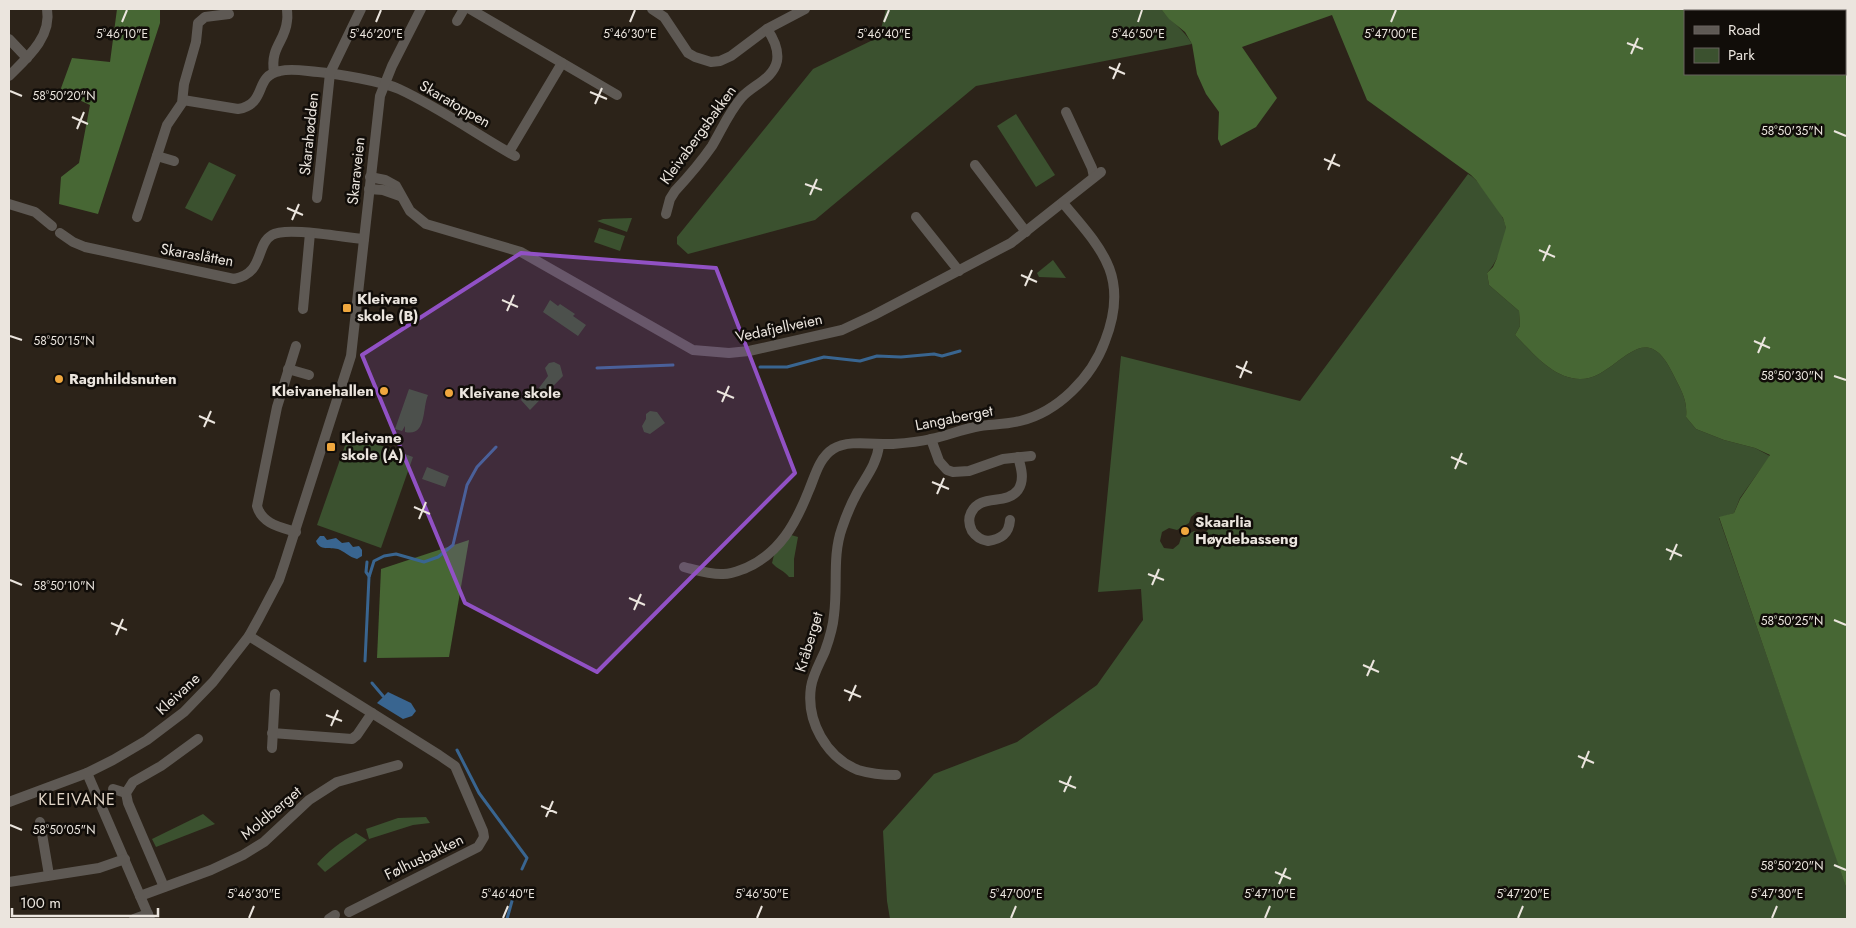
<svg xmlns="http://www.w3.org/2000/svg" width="1856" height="928" font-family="Jost,sans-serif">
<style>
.green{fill:#3b512f;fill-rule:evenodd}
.forest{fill:#476734;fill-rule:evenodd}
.water{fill:#396590}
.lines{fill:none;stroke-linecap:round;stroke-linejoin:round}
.stream{stroke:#396590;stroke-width:3}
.minor{stroke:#5e5954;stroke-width:10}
.marked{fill:#9151c5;fill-opacity:0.2;stroke:#9151c5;stroke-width:4;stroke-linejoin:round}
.ticks{fill:none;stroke:#ebe5de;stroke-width:2}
.poi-dot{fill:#efa73e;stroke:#110d09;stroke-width:2}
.labels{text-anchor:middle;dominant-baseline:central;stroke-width:5;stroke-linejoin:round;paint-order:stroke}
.street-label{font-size:15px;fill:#ebe5de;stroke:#110d09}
.poi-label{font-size:15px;font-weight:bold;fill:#ebe5de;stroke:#110d09;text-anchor:start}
.neighbourhood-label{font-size:16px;letter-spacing:1px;fill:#e0d4c6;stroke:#110d09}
.ticks-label{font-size:12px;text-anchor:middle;fill:#ebe5de;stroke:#110d09;stroke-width:5;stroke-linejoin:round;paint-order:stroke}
</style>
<rect width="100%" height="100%" fill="#2c2319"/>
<!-- green -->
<g class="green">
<path d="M886,9h275c10,12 23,21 31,35l-216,42 -161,134 -127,34 -11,-10v-7l136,-168 66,-32z"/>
<polygon points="1016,114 1055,175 1036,187 997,126"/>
<polygon points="209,162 236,175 212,221 185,208"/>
<path d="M1468,174c9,5 15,15 21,23 6,9 15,19 17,31 2,11 -11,37 -19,45l2,12 30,26 1,15 -5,9c17,17 38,44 65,44 37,1 63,-68 93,-5 7,14 15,26 13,43l10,12 28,11 31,8 15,8 -30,42 -6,15 -15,5 112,323 16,49v29h-957l-3,-18 -4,-70 51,-57 83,-32 80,-57 46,-65 -2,-31 -43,3 23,-236 179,45zM1197,512c11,-1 17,9 10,19l-6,2 -7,-2 -13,7 -2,6 -6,5 -9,-1 -4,-7 2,-9 7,-4 8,2 12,-7 2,-6z"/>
<polygon points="632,218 627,232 597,221 603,219"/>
<polygon points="599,228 625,236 620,251 594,242"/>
<polygon points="1053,260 1066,278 1039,277 1037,273"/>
<polygon points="550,300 558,306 560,304 575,314 573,316 586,325 578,336 543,312"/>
<path d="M554,362l6,3 3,11 -33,34 -9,-10 1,-2 9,-1c7,-8 12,-14 17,-21l-3,-8 4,-5z"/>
<path d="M409,389l19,6c-6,14 -1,42 -23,37v-6l-3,5 -7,-2z"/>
<polygon points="650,411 657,412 665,423 650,434 644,432 642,426 646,419 646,414"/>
<polygon points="349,434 413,457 381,548 317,525"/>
<polygon points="427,467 449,476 445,487 422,479"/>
<path d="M791,535l7,2 -4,22v18h-5c-4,-6 -12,-8 -17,-14l2,-8z"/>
<polygon points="203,814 215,824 156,847 152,839"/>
<polygon points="426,817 430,823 413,825 369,839 366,829 398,818"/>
<path d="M356,833l11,7 -42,32 -8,-8c11,-13 24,-22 39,-31z"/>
</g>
<!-- forest -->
<g class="forest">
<polygon points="117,9 160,9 160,23 98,214 59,204 61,177 79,163 90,105 60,91 72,58 110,62"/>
<path d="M1161,9h686v881l-128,-373 15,-4 6,-14 30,-44 -15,-7 -31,-8 -28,-11 -10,-12c2,-17 -6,-29 -13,-43 -30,-63 -56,6 -93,5 -27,0 -48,-27 -65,-44l5,-9 -1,-15 -30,-26 -2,-12 6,-6 4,-9 9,-30 -3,-10 -27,-38 -5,-5 -104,-75 -35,-85 -90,32 35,51 -21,29 -35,19 -3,-7 1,-27 -13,-18 -9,-20 -5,-30 -7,-12 -16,-13zM1685,11h160v63h-160z"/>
<polygon points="469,540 449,657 377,658 381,569"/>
</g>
<!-- water -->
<g class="water">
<path d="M320,536h4l3,4 9,-2 6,5 7,-1 4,5 6,-1 3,4v6l-5,3c-8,-2 -13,-8 -19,-10 -9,-2 -18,2 -22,-8z"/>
<polygon points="388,692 411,703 416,711 412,716 403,719 377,703"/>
</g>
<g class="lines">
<!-- stream -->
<g class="stream">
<polyline points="760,367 787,367 824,357 860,361 877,356 901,357 934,354 942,356 960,351"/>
<polyline points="597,368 673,365"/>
<polyline points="367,562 366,572 369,576"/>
<polyline points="365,661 369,577 374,561 384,556 396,554 424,562 438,557 453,545 467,485 477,467 496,447"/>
<polyline points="372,683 383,696"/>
<polyline points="457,750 479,793 527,858 522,869"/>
<polyline points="507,919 512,901"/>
</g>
<!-- minor -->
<g class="minor">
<polyline points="470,9 617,95"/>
<polyline points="652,9 664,17 688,53 695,57 711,62 720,61 731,56 767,29 805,9"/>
<polyline points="457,21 464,9"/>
<polyline points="9,39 27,58"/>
<path d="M274,72c-4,-25 11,-30 13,-51 1,-4 0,-8 0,-12"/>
<path d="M9,76c18,-18 43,-39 38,-67"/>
<path d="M183,100l55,9c30,-5 15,-33 42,-38 12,-3 25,0 38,1 20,2 63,9 81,17 41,19 77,45 116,67"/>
<polyline points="1066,112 1092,168 1094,177"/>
<polyline points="509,152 562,63"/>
<polyline points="157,156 174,161"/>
<polyline points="975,165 1026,232"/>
<polyline points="370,177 385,180 396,186 410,211 426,224 521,252 693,350 729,353 749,351 842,330 874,315 1011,243 1101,172"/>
<polyline points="369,189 383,190 400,196"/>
<polyline points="317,198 330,73 361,9"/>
<polyline points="9,204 35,212 52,226"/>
<path d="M666,214l4,-15 5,-8c13,-14 26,-29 37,-45 10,-17 17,-34 30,-49 11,-12 31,-18 35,-36 2,-12 -3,-22 -10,-32"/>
<polyline points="137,217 167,125 182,103 184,84 196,42 198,23 205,17 229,14"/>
<polyline points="916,217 959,271"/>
<path d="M60,233l13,9 12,5 149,32c31,-6 21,-34 38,-44 14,-9 74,3 92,4"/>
<polyline points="303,309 310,233"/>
<polyline points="288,369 309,375"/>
<polyline points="931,439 939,461 947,470 953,472 969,471 1003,459 1031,456"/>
<path d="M879,445c-2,19 -13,32 -22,48 -6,11 -11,23 -15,35 -10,28 -4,57 -8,87 -1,12 -5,25 -9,36 -5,12 -12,23 -14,36 -5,34 15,70 47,83 13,4 25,5 38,5"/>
<path d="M1010,520c-1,14 -9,19 -22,21 -7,-1 -12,-4 -16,-10 -3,-6 -4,-12 -1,-18 9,-20 35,-7 47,-23 7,-10 3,-23 0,-33"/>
<path d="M296,532c-16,-5 -34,-8 -39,-26l20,-99 19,-61"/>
<path d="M684,567c12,3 25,7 37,7 10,1 17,-3 25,-6 34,-15 50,-45 63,-78 6,-14 10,-32 24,-41 16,-10 42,-4 60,-5 13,-1 25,-2 38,-5 15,-3 29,-9 44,-12 15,-3 30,-2 45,-6 38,-9 72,-44 85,-80 25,-64 -3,-92 -42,-138"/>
<polyline points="249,636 439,755 455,766 483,831 484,837 478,847 349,912"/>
<polyline points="272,733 352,739 357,735 372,713"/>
<polyline points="272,748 275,694"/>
<polyline points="87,773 150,919"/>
<polyline points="113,789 126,793"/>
<polyline points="9,802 87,773 113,760 147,740 184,712 213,682 249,636 259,618 279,580 285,562 351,356 380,96 392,66 421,9"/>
<polyline points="40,822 49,875"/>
<polyline points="9,882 99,868 125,859"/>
<polyline points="164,887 128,803 126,793 133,782 161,766 198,739"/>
<polyline points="140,896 211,870 243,855 264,842 309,800 337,782 398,765"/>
<polyline points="134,919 148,914"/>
<polyline points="329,919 335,915"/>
</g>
</g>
<!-- marked area -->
<path class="marked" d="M521,253l195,15 79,205 -198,199 -132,-69 -103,-248z"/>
<!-- ticks -->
<path class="ticks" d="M122,22l5,-12M376,22l5,-12M630,22l5,-12M884,22l5,-12M1138,22l4,-12M1391,22l5,-12M1627,43l16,6M1631,54l7,-16M1109,67l16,7M1113,79l7,-16M10,91l12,5M590,92l17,7M595,104l7,-16M72,117l16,7M77,129l7,-17M1834,131l12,5M1324,159l16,7M1328,170l7,-16M805,184l17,6M810,195l7,-16M287,208l16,7M292,220l7,-16M1539,250l16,7M1543,261l7,-16M1021,275l16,7M1025,286l7,-16M502,300l16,7M507,311l7,-16M10,336l12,4M1754,341l16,7M1758,353l7,-16M1236,366l16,7M1834,376l12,4M1240,378l7,-17M717,391l17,7M722,402l7,-16M199,416l16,7M204,427l7,-16M1451,457l16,7M1455,469l7,-16M932,482l17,7M937,494l7,-16M414,507l16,7M419,519l7,-17M1666,549l16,7M1670,560l7,-16M1148,574l16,6M10,580l12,5M1152,585l7,-16M629,598l16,7M634,610l7,-16M1834,620l12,5M111,623l16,7M116,635l7,-16M1363,665l16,7M1367,676l7,-16M844,690l17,7M849,701l7,-16M326,715l16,6M331,726l7,-16M1578,756l16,7M1582,768l7,-17M1059,781l17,7M1064,792l7,-16M541,806l16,7M546,817l7,-16M10,825l12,5M1834,865l12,5M1275,872l16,7M1279,884l7,-16M249,918l5,-12M503,918l5,-12M757,918l5,-12M1011,918l5,-12M1265,918l5,-12M1518,918l5,-12M1772,918l5,-12"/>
<!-- markers -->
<g class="poi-dot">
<rect x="342" y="303" width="10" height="10" rx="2.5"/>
<circle cx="59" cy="379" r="5"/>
<circle cx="384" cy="391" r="5"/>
<circle cx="449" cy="393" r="5"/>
<rect x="326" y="442" width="10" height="10" rx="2.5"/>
<circle cx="1185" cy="531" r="5"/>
</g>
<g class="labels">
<!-- street labels -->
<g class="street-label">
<text transform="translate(455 104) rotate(30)">Skaratoppen</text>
<text transform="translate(309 134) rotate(-84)">Skarahødden</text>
<text transform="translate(698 135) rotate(-54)">Kleivabergsbakken</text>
<text transform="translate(356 171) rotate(-84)">Skaraveien</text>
<text transform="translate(197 255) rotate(10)">Skaraslåtten</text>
<text transform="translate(779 328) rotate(-12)">Vedafjellveien</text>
<text transform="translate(954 418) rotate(-11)">Langaberget</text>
<text transform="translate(809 642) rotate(-73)">Kråberget</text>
<text transform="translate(178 694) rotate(-43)">Kleivane</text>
<text transform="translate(271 813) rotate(-40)">Moldberget</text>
<text transform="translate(424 857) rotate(-26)">Følhusbakken</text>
</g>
<!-- poi labels -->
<g class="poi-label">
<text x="357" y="299">Kleivane<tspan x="357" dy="17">skole (B)</tspan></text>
<text x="69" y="379">Ragnhildsnuten</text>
<text x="374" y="391" text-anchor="end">Kleivanehallen</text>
<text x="459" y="393">Kleivane skole</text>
<text x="341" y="438">Kleivane<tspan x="341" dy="17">skole (A)</tspan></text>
<text x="1195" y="522">Skaarlia<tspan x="1195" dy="17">Høydebasseng</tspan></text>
</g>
<!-- neighbourhood labels -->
<g class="neighbourhood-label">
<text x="77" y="799">KLEIVANE</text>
</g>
</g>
<g class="ticks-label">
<text x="122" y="38">5°46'10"E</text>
<text x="376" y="38">5°46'20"E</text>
<text x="630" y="38">5°46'30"E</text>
<text x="884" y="38">5°46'40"E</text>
<text x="1138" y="38">5°46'50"E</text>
<text x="1391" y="38">5°47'00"E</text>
<text x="64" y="100">58°50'20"N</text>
<text x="1792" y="135">58°50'35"N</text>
<text x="64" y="345">58°50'15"N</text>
<text x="1792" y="380">58°50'30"N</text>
<text x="64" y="590">58°50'10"N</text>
<text x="1792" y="625">58°50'25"N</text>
<text x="64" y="834">58°50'05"N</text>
<text x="1792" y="870">58°50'20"N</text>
<text x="254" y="898">5°46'30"E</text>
<text x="508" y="898">5°46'40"E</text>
<text x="762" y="898">5°46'50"E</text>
<text x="1016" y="898">5°47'00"E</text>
<text x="1270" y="898">5°47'10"E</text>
<text x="1523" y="898">5°47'20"E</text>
<text x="1777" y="898">5°47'30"E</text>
</g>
<!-- border -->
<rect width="1856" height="928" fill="none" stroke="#ebe5de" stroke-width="20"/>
<!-- legend -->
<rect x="1684" y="10" width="162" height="65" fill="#110d09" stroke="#68635e"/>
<rect x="1694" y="26" width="25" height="8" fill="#5e5954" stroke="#68635e"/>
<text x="1728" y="35" font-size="15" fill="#ebe5de">Road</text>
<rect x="1694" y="48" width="25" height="15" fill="#3b512f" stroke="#68635e"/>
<text x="1728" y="60" font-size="15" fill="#ebe5de">Park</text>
<!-- scale -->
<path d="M12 908v8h146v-8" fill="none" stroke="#ebe5de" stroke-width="2.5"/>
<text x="20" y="908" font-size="15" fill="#ebe5de" stroke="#110d09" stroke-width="4" paint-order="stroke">100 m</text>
</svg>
